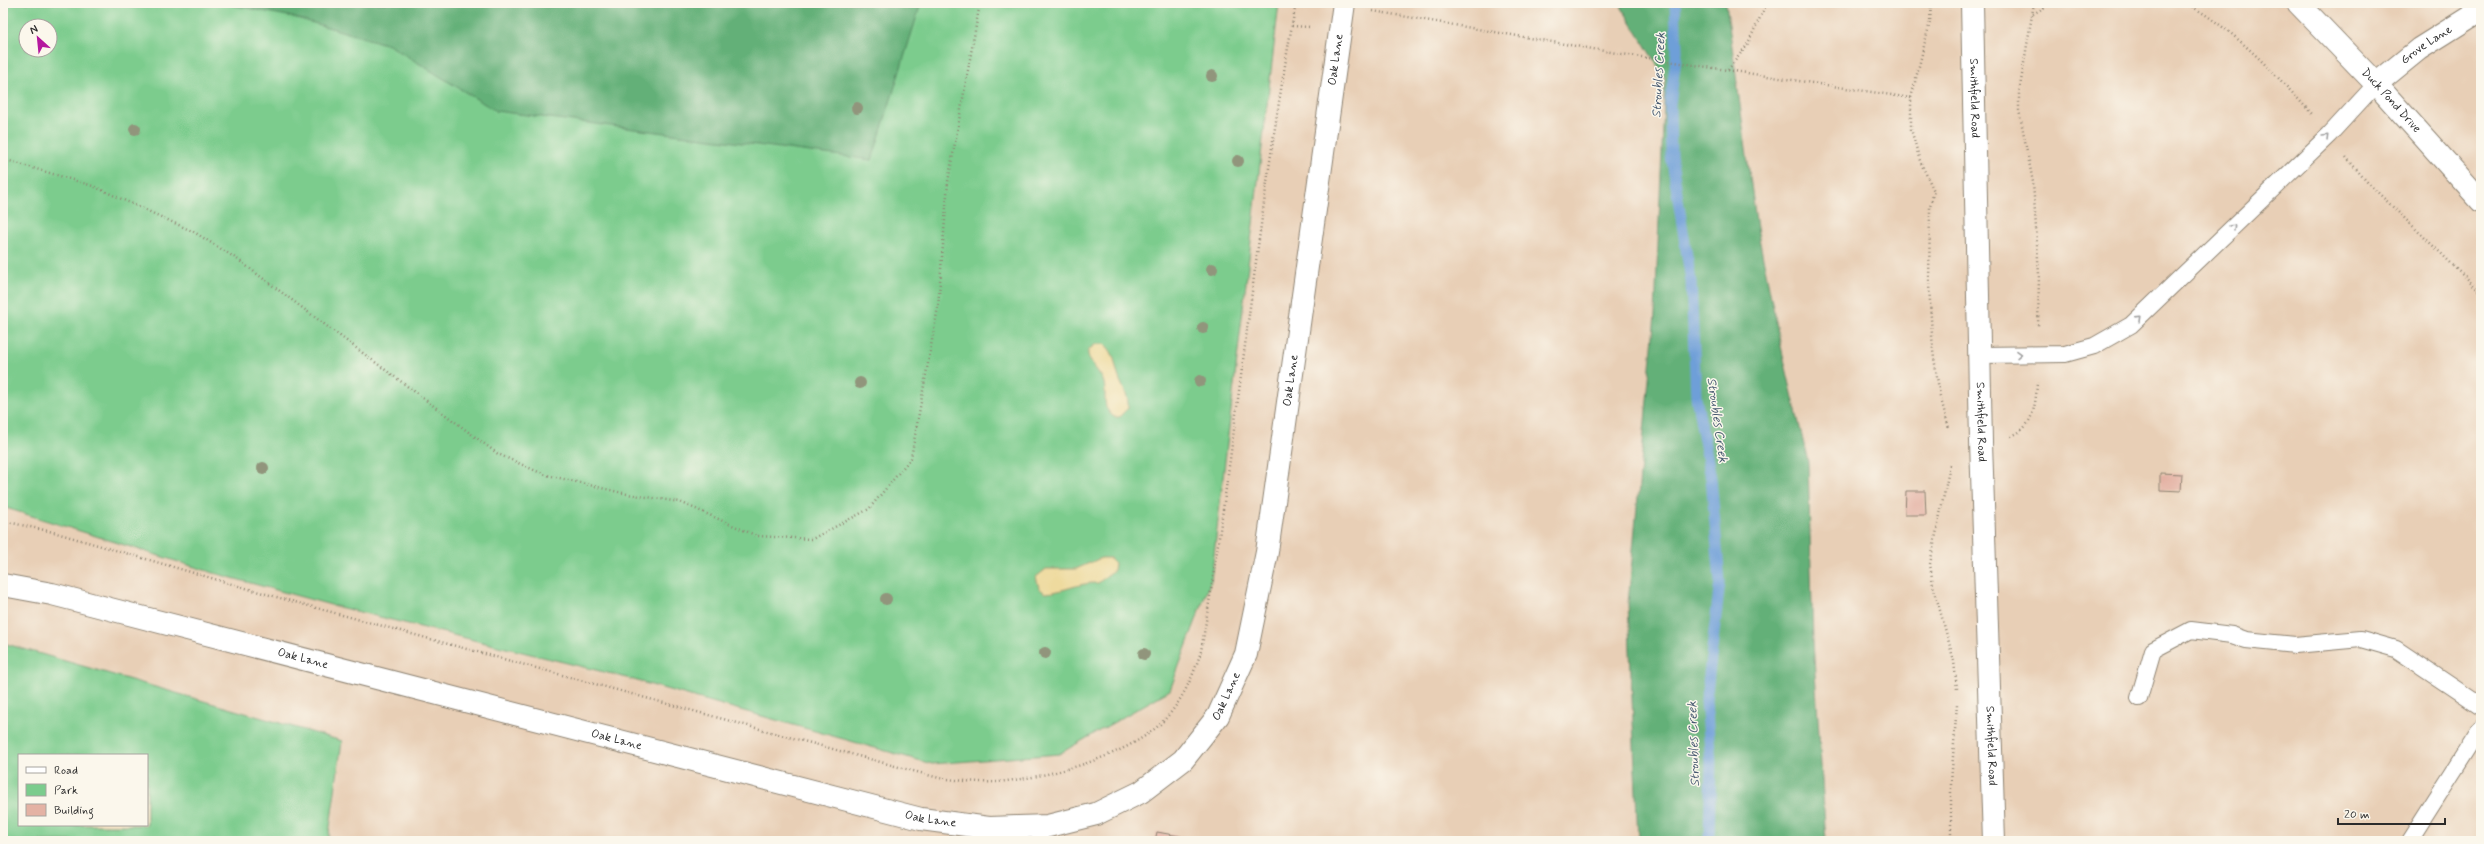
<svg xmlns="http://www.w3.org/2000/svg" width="2484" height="844" font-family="Mynerve,sans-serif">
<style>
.built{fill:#e8cfb6;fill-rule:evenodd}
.green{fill:#7bcc8d;stroke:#537c5c;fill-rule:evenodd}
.forest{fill:#64b078;stroke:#486e52}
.sand{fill:#eeda9e;stroke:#8c8264}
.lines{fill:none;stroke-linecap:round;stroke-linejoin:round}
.stream{stroke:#6e9fd8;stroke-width:11}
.building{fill:#e4b2a4}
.service-casing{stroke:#8e8372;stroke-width:18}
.minor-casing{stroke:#8e8372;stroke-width:24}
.tertiary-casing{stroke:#8e8372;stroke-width:24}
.path{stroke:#8e8372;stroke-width:2.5;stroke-dasharray:1 3;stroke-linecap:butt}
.service{stroke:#fff;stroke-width:16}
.minor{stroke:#fff;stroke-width:22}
.tertiary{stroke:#fff;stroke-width:22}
.tree{fill:#91957b}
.oneway{stroke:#a0a0a0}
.labels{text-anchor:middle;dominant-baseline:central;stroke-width:3;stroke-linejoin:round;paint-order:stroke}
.street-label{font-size:12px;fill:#2b2b2b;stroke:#fbf7ec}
.water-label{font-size:13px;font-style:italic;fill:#465970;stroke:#fbf7ec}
</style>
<rect width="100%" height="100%" fill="#fbf7ec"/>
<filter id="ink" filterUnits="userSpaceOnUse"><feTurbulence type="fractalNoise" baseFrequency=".025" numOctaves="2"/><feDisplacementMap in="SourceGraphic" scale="8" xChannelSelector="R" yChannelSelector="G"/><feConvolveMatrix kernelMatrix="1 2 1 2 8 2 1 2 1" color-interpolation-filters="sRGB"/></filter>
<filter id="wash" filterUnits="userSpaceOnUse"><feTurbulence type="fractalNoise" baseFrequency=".012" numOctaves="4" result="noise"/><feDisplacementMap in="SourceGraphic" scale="16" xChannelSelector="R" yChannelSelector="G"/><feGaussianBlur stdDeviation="0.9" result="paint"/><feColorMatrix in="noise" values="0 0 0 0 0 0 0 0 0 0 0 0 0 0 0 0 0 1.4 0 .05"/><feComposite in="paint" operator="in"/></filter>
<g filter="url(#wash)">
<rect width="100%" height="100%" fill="#f0dbb9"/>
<!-- built -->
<path class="built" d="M3,3h2478v838h-2478zM26,26h24v24h-24zM19,755h128v70h-128z"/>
<!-- green -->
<g class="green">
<path d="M3,3h1276l-68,577 -41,110 -111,64 -127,10 -316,-89 -285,-70 -117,-32 -211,-66zM26,26h24v24h-24z"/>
<path d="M3,643l339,98 -14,100h-325zM19,755h128v70h-128z"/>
</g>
<!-- forest -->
<g class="forest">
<polygon points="221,3 921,3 872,160 496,111 389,45 293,17"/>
<polygon points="1621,3 1726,3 1757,228 1780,342 1808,462 1813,642 1826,841 1638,841 1628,603 1655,314 1665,78 1622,8"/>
</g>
<!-- sand -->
<g class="sand">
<path d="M1096,344h8c12,9 10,21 15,34 4,11 10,18 9,30l-9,9h-5c-13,-10 -7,-20 -10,-34 -3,-12 -18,-21 -16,-33z"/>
<path d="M1101,558h9l5,5 -1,7 -16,13c-19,-1 -34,9 -53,10l-6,-5 -3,-11 10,-8h30z"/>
</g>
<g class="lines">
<!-- stream -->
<polyline class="stream" points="1675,3 1677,51 1670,104 1671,155 1691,281 1696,397 1711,478 1720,582 1706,700 1711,762 1709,841"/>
</g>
<g id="blocks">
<!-- building -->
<g class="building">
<polygon points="2160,473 2182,474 2181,491 2160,490"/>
<polygon points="1906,491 1925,491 1926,515 1905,515"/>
<polygon points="1157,832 1196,839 1195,841 1155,841"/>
</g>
</g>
</g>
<g filter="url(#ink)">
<use href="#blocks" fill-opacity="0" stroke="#8e8372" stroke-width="1"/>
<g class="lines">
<defs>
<g id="service">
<polyline points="1980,355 2065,354 2094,346 2131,325 2329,135 2376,84"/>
<polyline points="2139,698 2153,650 2191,630 2232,635 2246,640 2295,645 2361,639 2396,649 2481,706"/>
<polyline points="2409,841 2481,728"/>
</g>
<g id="minor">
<path id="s1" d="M1972,3l9,439 13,399"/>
<path id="s2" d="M2376,84l43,-35 62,-39"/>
<path id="s3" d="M3,585l49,9 869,225 68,9 59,-2 48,-12 45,-22 42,-32 35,-44 28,-62 21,-102 77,-549"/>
</g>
<g id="tertiary">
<path id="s4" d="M2298,3l78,81 105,117"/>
</g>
</defs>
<!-- service casing -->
<use href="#service" class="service-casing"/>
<!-- minor casing -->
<use href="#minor" class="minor-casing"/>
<!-- tertiary casing -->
<use href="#tertiary" class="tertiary-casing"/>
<!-- path -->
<g class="path">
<polyline points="1931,3 1930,22 1911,98 1911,129 1920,161 1934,191 1930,206 1929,285 1933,351 1940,396 1949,428"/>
<polyline points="2034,3 2019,93 2019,110 2033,182 2039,274 2038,328"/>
<path d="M2185,3c48,24 91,72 127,111"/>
<polyline points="1373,11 1622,54 1911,98"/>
<polyline points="2033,14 2052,3"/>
<polyline points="1292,26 1311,27"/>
<polyline points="1728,70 1747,45 1767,3"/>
<polyline points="2346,157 2368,183 2481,292"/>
<polyline points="3,159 93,186 194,232 237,259 498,454 543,474 627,494 680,502 757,536 812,539 869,509 911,458 938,307 948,182 980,3"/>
<path d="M2011,436c23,-8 25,-34 26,-54"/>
<polyline points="1950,465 1930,564 1933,585 1954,661 1957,689"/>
<path d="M3,521l50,11 227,66 659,180c18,2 38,5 57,4 49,-4 123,-23 161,-55 22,-19 36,-49 44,-76 37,-215 55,-433 95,-648"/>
<polyline points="1951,841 1951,783 1957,704"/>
</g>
<!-- service -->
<use href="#service" class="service"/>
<!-- minor -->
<use href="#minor" class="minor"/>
<!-- tertiary -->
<use href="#tertiary" class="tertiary"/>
</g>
<!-- trees -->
<g class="tree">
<circle cx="1212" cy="76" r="6"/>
<circle cx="857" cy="108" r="6"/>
<circle cx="135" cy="129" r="6"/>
<circle cx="1238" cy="161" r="6"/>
<circle cx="1212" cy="269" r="6"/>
<circle cx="1203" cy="328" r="6"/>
<circle cx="1200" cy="381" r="6"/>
<circle cx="860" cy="383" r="6"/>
<circle cx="263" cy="468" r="6"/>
<circle cx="886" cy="599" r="6"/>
<circle cx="1045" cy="653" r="6"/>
<circle cx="1144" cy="654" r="6"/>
</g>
<!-- one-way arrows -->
<defs><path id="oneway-chevron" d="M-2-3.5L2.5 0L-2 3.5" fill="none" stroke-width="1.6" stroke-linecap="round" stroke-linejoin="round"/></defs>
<g class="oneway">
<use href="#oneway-chevron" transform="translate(2326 137) rotate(-45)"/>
<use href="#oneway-chevron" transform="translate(2233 227) rotate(-44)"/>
<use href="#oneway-chevron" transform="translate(2139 318) rotate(-44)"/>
<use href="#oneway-chevron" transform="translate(2019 354) rotate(-1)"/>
</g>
</g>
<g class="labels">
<!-- street labels -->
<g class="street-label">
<text stroke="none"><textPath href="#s2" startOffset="64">Grove Lane</textPath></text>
<text stroke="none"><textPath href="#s3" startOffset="1953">Oak Lane</textPath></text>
<text stroke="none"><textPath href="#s1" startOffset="95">Smithfield Road</textPath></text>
<text stroke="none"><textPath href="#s4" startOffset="135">Duck Pond Drive</textPath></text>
<text stroke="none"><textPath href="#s3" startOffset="1629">Oak Lane</textPath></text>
<text stroke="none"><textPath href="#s1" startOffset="419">Smithfield Road</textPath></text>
<text stroke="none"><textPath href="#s3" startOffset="309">Oak Lane</textPath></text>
<text stroke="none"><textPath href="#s3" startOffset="1305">Oak Lane</textPath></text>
<text stroke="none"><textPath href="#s3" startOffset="633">Oak Lane</textPath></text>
<text stroke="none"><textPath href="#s1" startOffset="743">Smithfield Road</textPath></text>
<text stroke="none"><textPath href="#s3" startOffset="957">Oak Lane</textPath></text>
</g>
<!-- water labels -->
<g class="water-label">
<text transform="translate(1659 75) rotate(-87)">Stroubles Creek</text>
<text transform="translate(1717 420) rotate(82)">Stroubles Creek</text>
<text transform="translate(1694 744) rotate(-92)">Stroubles Creek</text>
</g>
</g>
<!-- margin -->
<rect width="2484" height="844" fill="none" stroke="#fbf7ec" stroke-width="16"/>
<!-- legend -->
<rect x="18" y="754" width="130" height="72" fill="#fbf7ec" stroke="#a8a59f"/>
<rect x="26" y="767" width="20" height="6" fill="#ffffff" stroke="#a8a59f"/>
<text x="54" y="774" font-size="12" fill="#2b2b2b">Road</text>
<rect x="26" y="784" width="20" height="12" fill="#7bcc8d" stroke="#a8a59f"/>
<text x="54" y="794" font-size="12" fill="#2b2b2b">Park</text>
<rect x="26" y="804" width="20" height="12" fill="#e4b2a4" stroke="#a8a59f"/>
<text x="54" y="814" font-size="12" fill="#2b2b2b">Building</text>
<!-- north arrow -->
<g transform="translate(38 38) rotate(333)"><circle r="19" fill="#fbf7ec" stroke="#a8a59f"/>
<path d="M0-3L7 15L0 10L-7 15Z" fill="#b5179e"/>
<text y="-6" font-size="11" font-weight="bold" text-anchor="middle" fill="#2b2b2b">N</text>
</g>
<!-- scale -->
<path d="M2338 818v6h107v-6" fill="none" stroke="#2b2b2b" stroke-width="2"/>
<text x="2344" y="818" font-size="12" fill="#2b2b2b" stroke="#fbf7ec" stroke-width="3" paint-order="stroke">20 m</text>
</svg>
